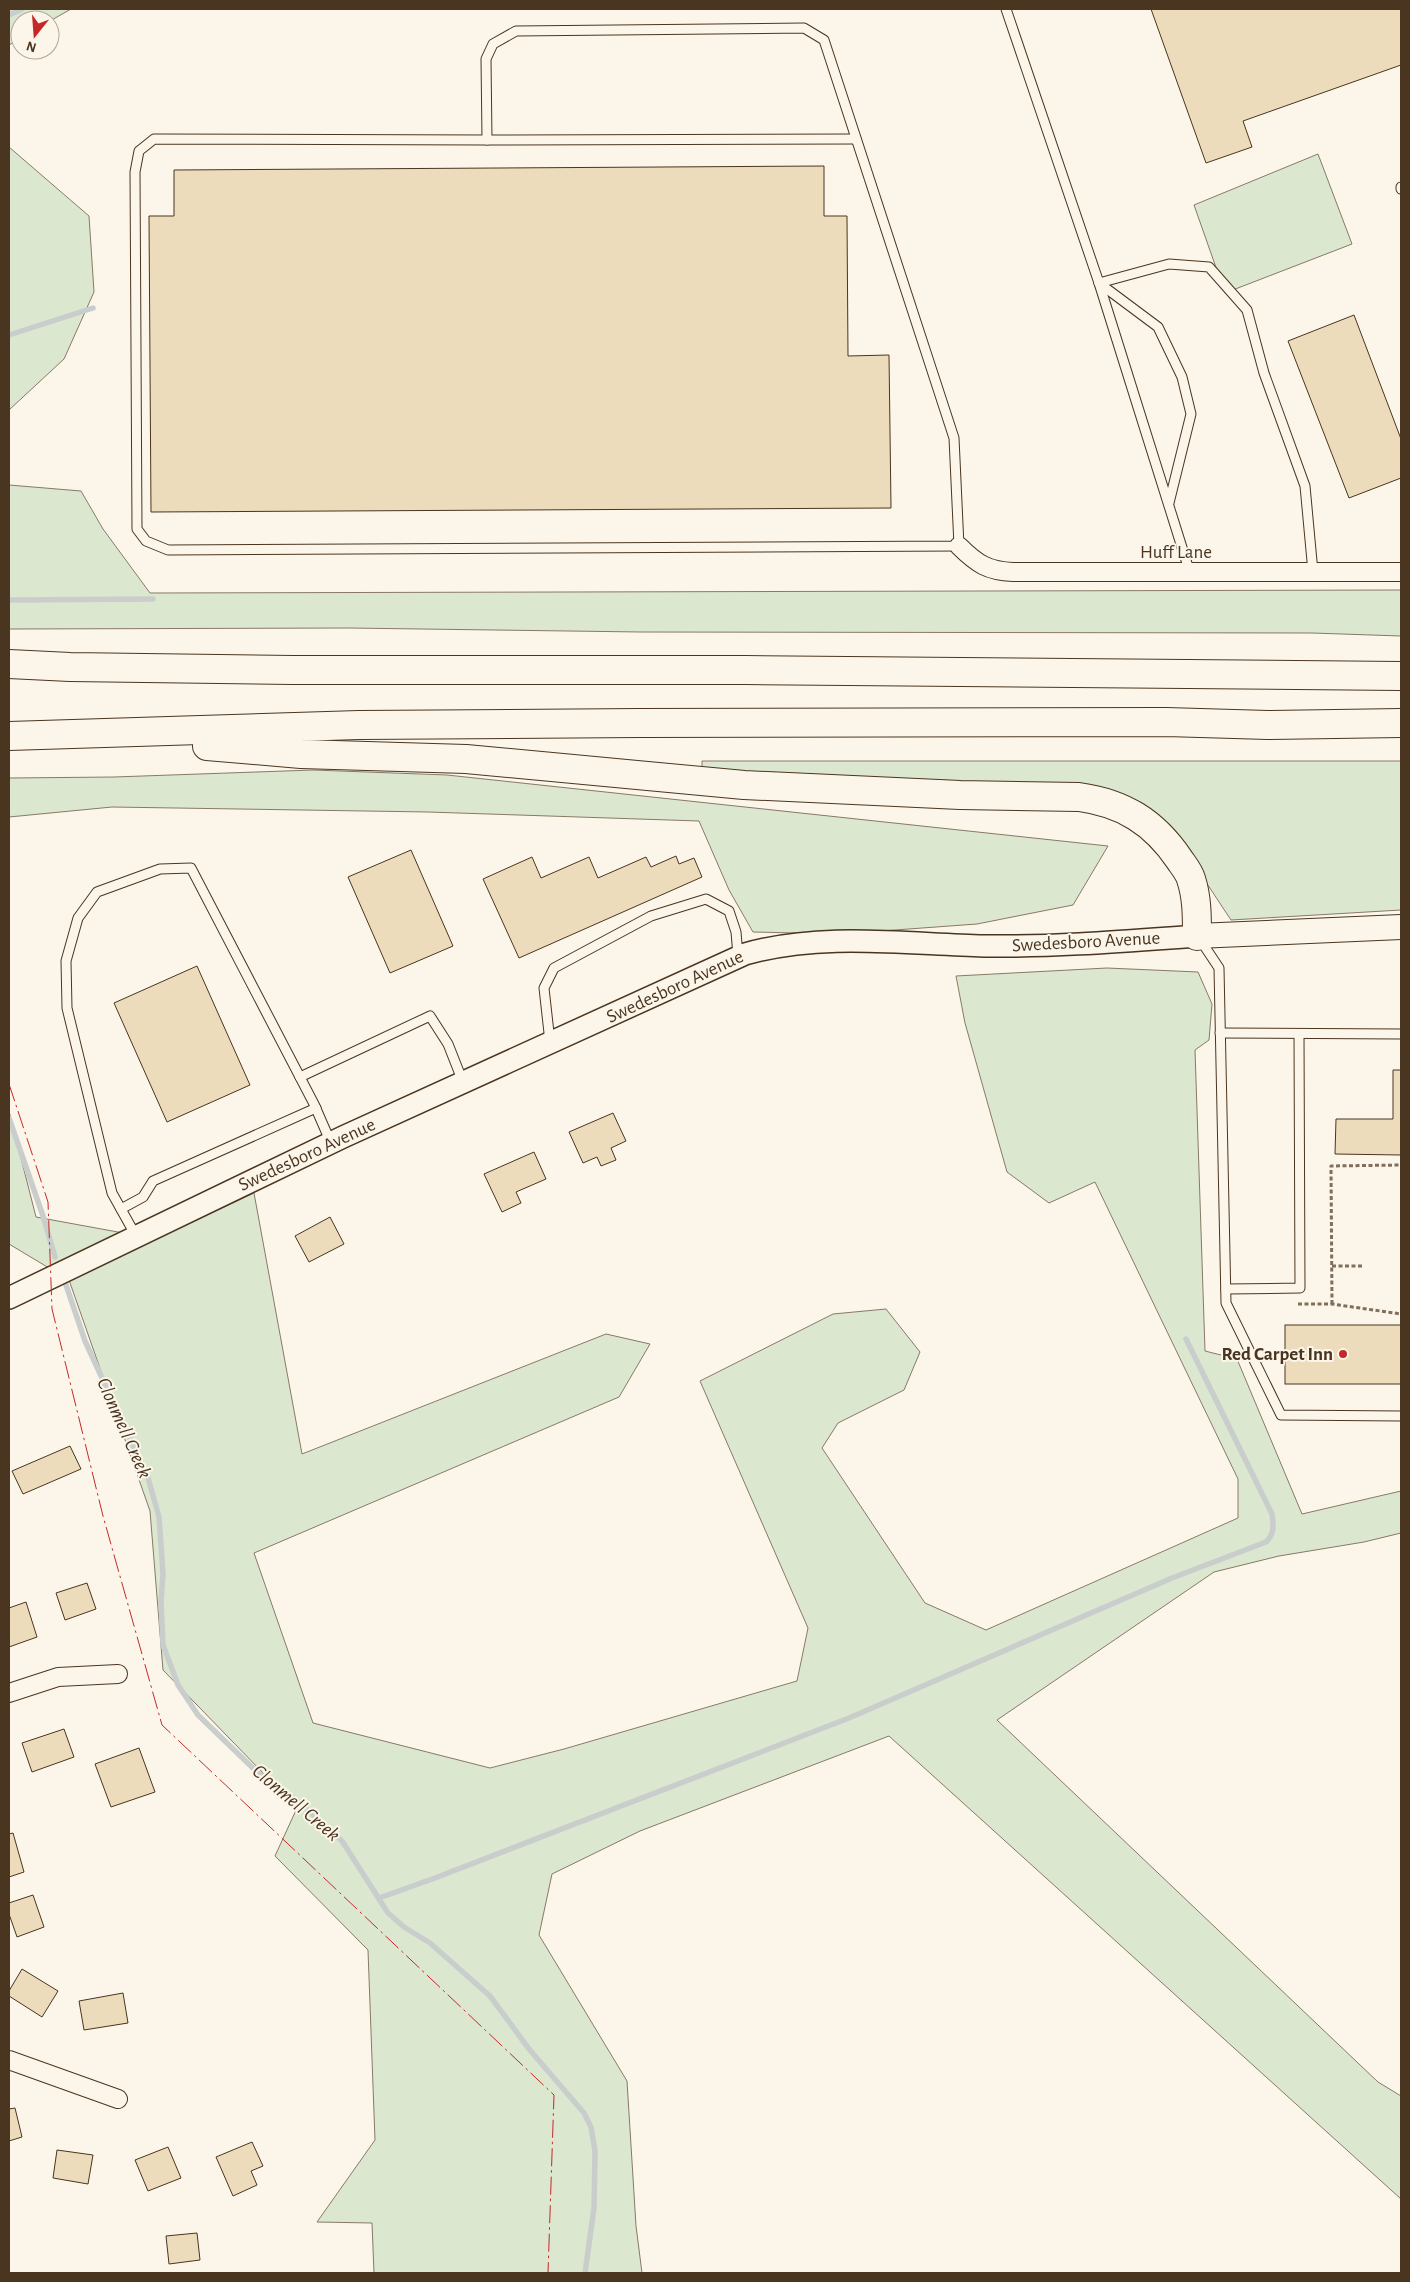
<svg xmlns="http://www.w3.org/2000/svg" width="1410" height="2282" font-family="'Alegreya Sans',sans-serif">
<style>
.green{fill:#dce7d0;stroke:#887966}
.lines{fill:none;stroke-linecap:round;stroke-linejoin:round}
.stream{stroke:#c9cecd;stroke-width:5.5}
.building{fill:#ecdcbc;stroke:#4a3520}
.service-casing{stroke:#4a3520;stroke-width:11}
.minor-casing{stroke:#4a3520;stroke-width:20}
.tertiary-casing{stroke:#4a3520;stroke-width:24}
.secondary-casing{stroke:#4a3520;stroke-width:26}
.motorway-casing{stroke:#4a3520;stroke-width:30}
.path{stroke:#7f6f5c;stroke-width:3;stroke-dasharray:4 2.5;stroke-linecap:butt}
.service{stroke:#fbf6e9;stroke-width:9}
.minor{stroke:#fbf6e9;stroke-width:18}
.tertiary{stroke:#fbf6e9;stroke-width:21}
.secondary{stroke:#fbf6e9;stroke-width:24}
.motorway{stroke:#fbf6e9;stroke-width:28}
.power{stroke:#c62828;stroke-width:1;stroke-dasharray:18 4 2.5 4;stroke-linecap:butt}
.poi-dot{fill:#c62828;stroke:#fbf6e9;stroke-width:2}
.labels{text-anchor:middle;dominant-baseline:central;stroke-width:4;stroke-linejoin:round;paint-order:stroke}
.street-label{font-size:19px;fill:#4a3520;stroke:#fbf6e9}
.poi-label{font-size:19px;font-weight:bold;fill:#4a3520;stroke:#fbf6e9;text-anchor:end}
.water-label{font-size:20px;font-style:italic;fill:#4a3520;stroke:#fbf6e9}
</style>
<rect width="100%" height="100%" fill="#fbf6e9"/>
<!-- green -->
<g class="green">
<polygon points="9,9 71,9 50,21 20,20 20,39 9,45"/>
<polygon points="9,147 89,216 94,292 64,359 9,410"/>
<polygon points="1318,154 1352,244 1225,293 1194,205"/>
<polygon points="9,485 81,491 103,529 150,593 1401,590 1401,636 1312,633 641,632 349,628 9,629"/>
<polygon points="702,761 1401,761 1401,910 1231,920 1186,852 1128,799 702,775"/>
<polygon points="313,770 447,775 1108,846 1073,905 977,924 840,934 753,932 729,890 699,821 428,812 112,807 9,817 9,778 114,777"/>
<polygon points="1107,968 1198,972 1212,1004 1209,1040 1195,1050 1205,1351 1237,1359 1302,1514 1401,1491 1401,1533 1364,1542 1279,1556 1214,1572 997,1720 1378,2082 1401,2096 1401,2199 889,1736 640,1831 552,1874 539,1935 627,2081 636,2226 642,2273 374,2273 372,2223 317,2222 375,2140 368,1950 275,1856 297,1808 163,1670 150,1511 69,1280 9,1244 9,1111 36,1217 156,1239 254,1193 302,1454 606,1334 650,1344 619,1397 254,1553 313,1723 490,1768 564,1749 797,1681 808,1628 700,1381 833,1314 886,1309 920,1352 904,1390 838,1423 822,1448 925,1603 986,1630 1238,1518 1238,1479 1095,1182 1049,1203 1007,1172 965,1023 956,976"/>
</g>
<g class="lines">
<!-- stream -->
<g class="stream">
<polyline points="9,15 22,9"/>
<polyline points="9,335 93,308"/>
<polyline points="9,600 153,599"/>
<polyline points="9,1118 43,1216 55,1257"/>
<polyline points="66,1285 85,1341 148,1478 159,1517 163,1574 161,1602 163,1645 178,1685 198,1715 257,1772 300,1803 342,1841 388,1913 404,1927 430,1943 490,1996 529,2049 584,2113 591,2127 595,2151 594,2208 585,2273"/>
<path d="M379,1898l56,-20 414,-160 323,-140 94,-36c8,-8 8,-16 6,-28l-86,-175"/>
</g>
</g>
<!-- building -->
<g class="building">
<polygon points="1151,9 1401,9 1401,65 1243,121 1252,147 1206,163"/>
<polygon points="824,166 824,216 847,216 848,356 889,355 891,508 151,512 149,216 174,216 174,170"/>
<polygon points="1354,315 1401,439 1401,478 1349,498 1288,341"/>
<polygon points="411,850 453,946 390,973 348,877"/>
<polygon points="676,856 679,864 694,858 702,877 519,958 483,879 532,857 541,878 589,857 598,878 646,857 651,867"/>
<polygon points="197,966 250,1085 167,1122 114,1003"/>
<polygon points="1393,1070 1401,1070 1401,1155 1335,1154 1336,1119 1393,1119"/>
<polygon points="613,1113 626,1141 611,1148 616,1160 601,1166 597,1157 583,1163 569,1132"/>
<polygon points="534,1152 546,1179 516,1192 521,1203 502,1212 484,1174"/>
<polygon points="330,1217 344,1244 309,1262 295,1236"/>
<rect x="1285" y="1325" width="116" height="59"/>
<polygon points="70,1446 81,1469 23,1494 12,1471"/>
<polygon points="87,1583 96,1609 65,1620 56,1593"/>
<polygon points="26,1602 37,1637 9,1647 9,1608"/>
<polygon points="64,1729 74,1757 32,1772 22,1743"/>
<polygon points="139,1748 155,1792 111,1807 95,1764"/>
<polygon points="13,1833 24,1872 9,1877 9,1834"/>
<polygon points="33,1895 44,1927 17,1937 9,1914 9,1903"/>
<polygon points="22,1969 58,1991 42,2017 9,1996 9,1991"/>
<polygon points="123,1993 128,2023 84,2030 79,2001"/>
<polygon points="15,2108 22,2137 9,2141 9,2109"/>
<polygon points="252,2142 263,2166 251,2171 257,2185 233,2196 216,2157"/>
<polygon points="168,2147 181,2178 148,2191 135,2160"/>
<polygon points="57,2150 93,2155 88,2184 53,2178"/>
<polygon points="197,2233 200,2260 169,2264 166,2236"/>
</g>
<g class="lines">
<defs>
<g id="service">
<polyline points="1006,9 1099,283 1190,573"/>
<polygon points="804,28 824,40 954,438 959,546 168,550 146,541 137,529 135,172 139,151 154,139 487,140 486,59 493,44 516,31"/>
<polyline points="487,140 856,139"/>
<polyline points="1401,187 1401,189"/>
<polyline points="1099,283 1169,264 1209,267 1247,310 1264,373 1305,486 1313,572"/>
<polyline points="1099,283 1158,327 1182,377 1191,414 1169,503"/>
<polyline points="1199,938 1219,968 1226,1303 1281,1415 1401,1416"/>
<polyline points="1220,1033 1401,1034"/>
<polyline points="550,1042 544,988 554,968 651,916 706,899 729,911 736,932 738,956"/>
<polyline points="300,1077 430,1016 448,1044 463,1082"/>
<polyline points="121,1209 143,1197 153,1181 316,1108"/>
<polyline points="136,1236 112,1193 67,1008 66,961 78,918 97,892 160,869 191,868 314,1104 331,1143"/>
<polyline points="1226,1289 1300,1288 1299,1034"/>
</g>
<g id="minor">
<path d="M959,546c18,18 29,25 54,26h388"/>
<polyline points="9,1693 58,1677 118,1674"/>
<polyline points="9,2060 118,2099"/>
</g>
<path id="tertiary" d="M9,1298l334,-161 402,-183c77,-22 160,-10 239,-8 71,1 143,-5 213,-10"/>
<polyline id="secondary" points="1197,936 1401,927"/>
<g id="motorway">
<polyline points="9,664 70,667 293,670 745,670 1401,676"/>
<polyline points="9,736 359,725 639,723 1166,722 1268,725 1401,723"/>
<path d="M207,746l94,8 165,5 278,26 216,10 119,2c44,6 75,25 100,62 4,6 10,13 12,20 6,18 6,37 6,57"/>
</g>
</defs>
<!-- service casing -->
<use href="#service" class="service-casing"/>
<!-- minor casing -->
<use href="#minor" class="minor-casing"/>
<!-- tertiary casing -->
<use href="#tertiary" class="tertiary-casing"/>
<!-- secondary casing -->
<use href="#secondary" class="secondary-casing"/>
<!-- motorway casing -->
<use href="#motorway" class="motorway-casing"/>
<!-- path -->
<g class="path">
<polyline points="1332,1266 1364,1266"/>
<polyline points="1298,1304 1332,1304 1401,1314"/>
<polyline points="1332,1304 1331,1166 1401,1165"/>
</g>
<!-- service -->
<use href="#service" class="service"/>
<!-- minor -->
<use href="#minor" class="minor"/>
<!-- tertiary -->
<use href="#tertiary" class="tertiary"/>
<!-- secondary -->
<use href="#secondary" class="secondary"/>
<!-- motorway -->
<use href="#motorway" class="motorway"/>
<!-- power -->
<polyline class="power" points="9,1084 48,1202 52,1309 103,1516 162,1725 554,2095 548,2273"/>
</g>
<!-- markers -->
<circle class="poi-dot" cx="1343" cy="1354" r="5"/>
<g class="labels">
<!-- street labels -->
<g class="street-label">
<text x="1176" y="552">Huff Lane</text>
<text transform="translate(1086 942) rotate(-3)">Swedesboro Avenue</text>
<text transform="translate(675 987) rotate(-25)">Swedesboro Avenue</text>
<text transform="translate(307 1155) rotate(-25)">Swedesboro Avenue</text>
</g>
<!-- poi labels -->
<g class="poi-label">
<text x="1333" y="1354">Red Carpet Inn</text>
</g>
<!-- water labels -->
<g class="water-label">
<text transform="translate(124 1428) rotate(66)">Clonmell Creek</text>
<text transform="translate(296 1803) rotate(40)">Clonmell Creek</text>
</g>
</g>
<!-- border -->
<rect width="1410" height="2282" fill="none" stroke="#4a3520" stroke-width="20"/>
<!-- north arrow -->
<g transform="translate(35 35) rotate(197)"><circle r="24" fill="#fbf6e9" stroke="#b4a999"/>
<path d="M0-4L9 19L0 12L-9 19Z" fill="#c62828"/>
<text y="-8" font-size="14" font-weight="bold" text-anchor="middle" fill="#4a3520">N</text>
</g>
</svg>
